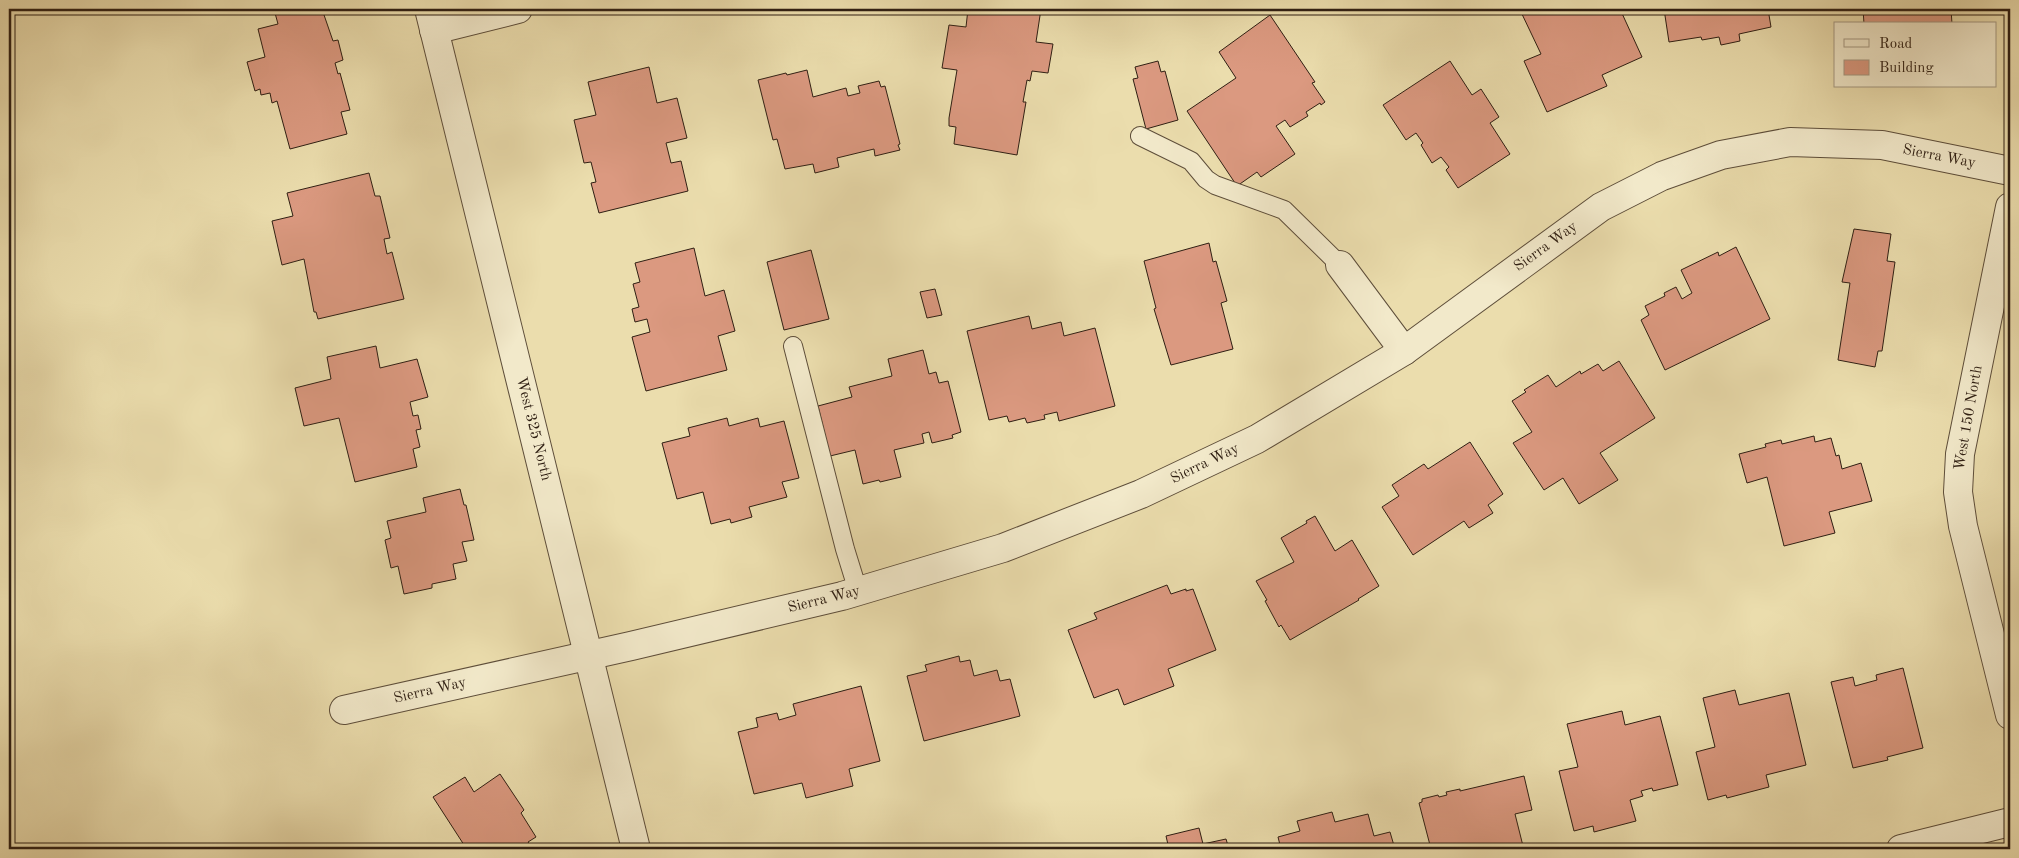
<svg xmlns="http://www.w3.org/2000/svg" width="2019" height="858" font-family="'Old Standard TT',serif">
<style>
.building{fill:#db9980;stroke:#2f1f13}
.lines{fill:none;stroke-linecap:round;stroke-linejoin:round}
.service-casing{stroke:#5e4e3a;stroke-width:20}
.minor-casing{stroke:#5e4e3a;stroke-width:30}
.service{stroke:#f2e9ca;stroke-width:18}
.minor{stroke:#f2e9ca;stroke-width:28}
.labels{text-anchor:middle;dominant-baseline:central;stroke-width:4.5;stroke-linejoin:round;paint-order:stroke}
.street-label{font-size:15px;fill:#2f1f13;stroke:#f2e9ca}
</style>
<rect width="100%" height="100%" fill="#ebddad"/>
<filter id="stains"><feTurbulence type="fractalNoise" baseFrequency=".004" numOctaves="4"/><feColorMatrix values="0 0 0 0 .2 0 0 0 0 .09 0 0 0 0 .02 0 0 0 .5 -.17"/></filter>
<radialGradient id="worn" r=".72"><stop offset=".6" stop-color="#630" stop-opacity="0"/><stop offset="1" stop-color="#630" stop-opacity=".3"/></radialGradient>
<!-- building -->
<g class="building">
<polygon points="293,9 318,9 319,13 323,12 333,41 338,40 343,60 335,63 338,74 340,73 350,110 341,112 347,134 290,149 277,101 272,103 270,93 261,95 260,89 255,91 247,62 265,57 258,29 278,24 275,13"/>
<polygon points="968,9 1041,9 1036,42 1053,44 1048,73 1032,71 1030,81 1027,80 1023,102 1026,102 1017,155 954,144 956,127 949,126 949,118 957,70 942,68 949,25 966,27"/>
<polygon points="1529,9 1560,9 1561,11 1565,9 1620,9 1642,57 1602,75 1607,86 1547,112 1524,61 1541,54 1521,12"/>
<polygon points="1664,9 1768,9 1771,27 1739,34 1740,41 1721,45 1719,37 1702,40 1701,37 1669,42"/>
<polygon points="1863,9 1951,9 1952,24 1864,24"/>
<polygon points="1270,15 1315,82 1312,83 1325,102 1321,105 1320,103 1306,112 1308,116 1290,127 1285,120 1276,126 1295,154 1261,177 1257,172 1237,186 1187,111 1236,78 1219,52"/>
<polygon points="1158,61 1161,72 1165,71 1178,120 1146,129 1133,79 1138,78 1135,67"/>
<polygon points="1450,61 1472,95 1481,89 1499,117 1490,123 1510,154 1458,188 1446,170 1449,167 1441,157 1432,163 1421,145 1423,143 1416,133 1406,140 1383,105"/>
<polygon points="649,67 657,103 677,98 687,138 666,143 671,163 681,161 688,191 599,213 591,183 596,182 591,162 584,163 574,120 596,115 588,82"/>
<polygon points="807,70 813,97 846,88 848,96 860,93 858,86 879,81 881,87 885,86 900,144 898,145 900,150 875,156 874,149 837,158 839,167 815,173 813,164 785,169 777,139 773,140 758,80 786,73 787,75"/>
<polygon points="369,173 375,196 380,196 390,238 384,239 387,254 392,252 404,299 318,319 316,312 314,312 304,259 282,265 272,221 293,216 287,193"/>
<polygon points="1854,229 1891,234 1887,261 1895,262 1882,351 1878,351 1875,367 1838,360 1850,283 1842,282"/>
<polygon points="1209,243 1213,262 1216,261 1227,301 1221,303 1233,349 1171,365 1154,309 1156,308 1144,261"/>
<polygon points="1736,247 1770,319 1665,370 1641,320 1649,315 1645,306 1665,296 1664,293 1676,287 1682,299 1692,293 1681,270 1718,252 1719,256"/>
<polygon points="694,248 705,296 724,290 735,331 718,336 727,370 646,391 632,337 650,332 647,319 635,322 632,309 639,307 633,284 640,282 635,263"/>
<polygon points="811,250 829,319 784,330 767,262"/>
<polygon points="935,289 942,315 927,318 920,292"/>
<polygon points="1029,316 1032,329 1061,322 1064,336 1095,328 1115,406 1059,421 1057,412 1044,415 1045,419 1027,423 1025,418 1009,422 1007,416 989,420 967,331"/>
<polygon points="376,346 380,368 417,359 428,397 410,402 413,416 418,415 421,429 416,430 420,447 413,449 417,467 355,482 339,418 304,426 295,388 331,379 327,357"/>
<polygon points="923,350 929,374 936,372 939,383 948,381 961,432 952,435 953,438 932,443 929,432 922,434 924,443 894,450 901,477 880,482 879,480 863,484 855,450 830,456 818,406 852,397 849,387 892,376 888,359"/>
<polygon points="1619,361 1655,418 1600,453 1618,480 1579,504 1563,478 1544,490 1513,443 1532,432 1512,401 1526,392 1524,390 1548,375 1556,387 1580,371 1581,374 1598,364 1603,371"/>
<polygon points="727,418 729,426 758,418 760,427 784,421 799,478 782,482 787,497 749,507 752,517 731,523 730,519 711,524 703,492 677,499 662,443 690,436 688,428"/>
<polygon points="1814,436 1815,442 1831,438 1836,456 1839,455 1842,469 1861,463 1872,501 1829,512 1835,533 1784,546 1767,477 1747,483 1739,454 1766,447 1765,444 1781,440 1782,444"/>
<polygon points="1470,442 1503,494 1488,505 1493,513 1469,528 1464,521 1413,555 1382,507 1399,496 1392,485 1424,464 1428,469"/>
<polygon points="460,489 464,505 466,505 474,540 462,542 467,561 453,564 456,579 432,584 432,588 404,594 398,566 391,568 385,540 391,538 387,521 426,512 423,498"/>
<polygon points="1315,516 1335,551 1352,540 1379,586 1358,599 1359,600 1290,640 1281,625 1279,627 1265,601 1267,600 1256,581 1294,562 1281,538 1307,523 1306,521"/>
<polygon points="1167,585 1171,594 1186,589 1186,591 1193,589 1216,650 1168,669 1174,686 1124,705 1118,689 1094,698 1068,630 1097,619 1094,613"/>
<polygon points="959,656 960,662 970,660 974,676 997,670 1000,681 1010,679 1020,716 924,741 907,676 927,671 925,665"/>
<polygon points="1903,668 1923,748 1887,757 1888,760 1853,768 1831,682 1853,677 1855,686 1877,680 1876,675"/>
<polygon points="861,686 880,761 849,769 853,786 806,798 802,783 754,794 738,732 758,727 756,718 777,713 779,720 796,715 793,704"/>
<polygon points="1735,690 1739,705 1789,693 1806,765 1766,775 1769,787 1727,798 1726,795 1708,800 1696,752 1715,747 1703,698"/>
<polygon points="1622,711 1625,725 1660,716 1678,785 1653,791 1652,788 1641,791 1643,796 1630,800 1636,821 1594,832 1593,826 1574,831 1559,771 1578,767 1567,724"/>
<polygon points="500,774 524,810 521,813 536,837 528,842 533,849 464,849 466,848 433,797 465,777 474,792"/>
<polygon points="1524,776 1532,810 1515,814 1523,846 1509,849 1431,849 1419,803 1422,802 1422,799 1438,795 1439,797 1447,795 1446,792 1460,789 1460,791"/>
<polygon points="1332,812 1335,822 1368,814 1374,836 1390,832 1395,849 1281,849 1278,837 1300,831 1297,821"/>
<polygon points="1199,828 1203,844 1226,839 1229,849 1169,849 1166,836"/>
</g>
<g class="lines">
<defs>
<g id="service">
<polyline points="1140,136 1191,161 1206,179 1215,185 1284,210 1340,265"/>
<polyline points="793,346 845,549 858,591"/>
</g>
<g id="minor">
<polyline points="429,9 636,849"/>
<polyline points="434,30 518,9"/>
<polyline points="2010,207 1960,454 1958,492 1963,526 2010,715"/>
<polyline points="1340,265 1404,351"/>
<polyline points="344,710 631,646 842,596 1003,548 1141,494 1257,439 1404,351 1601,207 1662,176 1721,155 1790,142 1882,145 2010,171"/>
<polyline points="1901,849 2010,822"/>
</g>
</defs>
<!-- service casing -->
<use href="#service" class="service-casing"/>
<!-- minor casing -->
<use href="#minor" class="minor-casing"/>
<!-- service -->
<use href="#service" class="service"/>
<!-- minor -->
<use href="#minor" class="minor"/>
</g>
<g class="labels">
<!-- street labels -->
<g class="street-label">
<text transform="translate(1939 157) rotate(11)">Sierra Way</text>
<text transform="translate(1546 247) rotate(-36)">Sierra Way</text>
<text transform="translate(1969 418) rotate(-80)">West 150 North</text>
<text transform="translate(533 429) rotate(76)">West 325 North</text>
<text transform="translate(1205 464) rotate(-26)">Sierra Way</text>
<text transform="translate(824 600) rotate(-14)">Sierra Way</text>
<text transform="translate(430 691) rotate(-13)">Sierra Way</text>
</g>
</g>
<!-- margin -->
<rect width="2019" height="858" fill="none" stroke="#ebddad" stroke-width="30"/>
<rect x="10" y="10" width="1999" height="838" fill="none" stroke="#2f1f13" stroke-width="2.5"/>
<rect x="15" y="15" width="1989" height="828" fill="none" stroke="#2f1f13"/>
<!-- legend -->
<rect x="1834" y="22" width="162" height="65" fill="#f2e9ca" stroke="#a49881"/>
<rect x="1844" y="39" width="25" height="8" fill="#f2e9ca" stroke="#a49881"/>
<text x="1879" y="48" font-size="15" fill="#2f1f13">Road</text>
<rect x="1844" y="60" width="25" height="15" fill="#db9980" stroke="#a49881"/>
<text x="1879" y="72" font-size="15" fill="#2f1f13">Building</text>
<rect width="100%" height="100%" filter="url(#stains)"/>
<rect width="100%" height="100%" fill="url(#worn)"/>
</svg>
